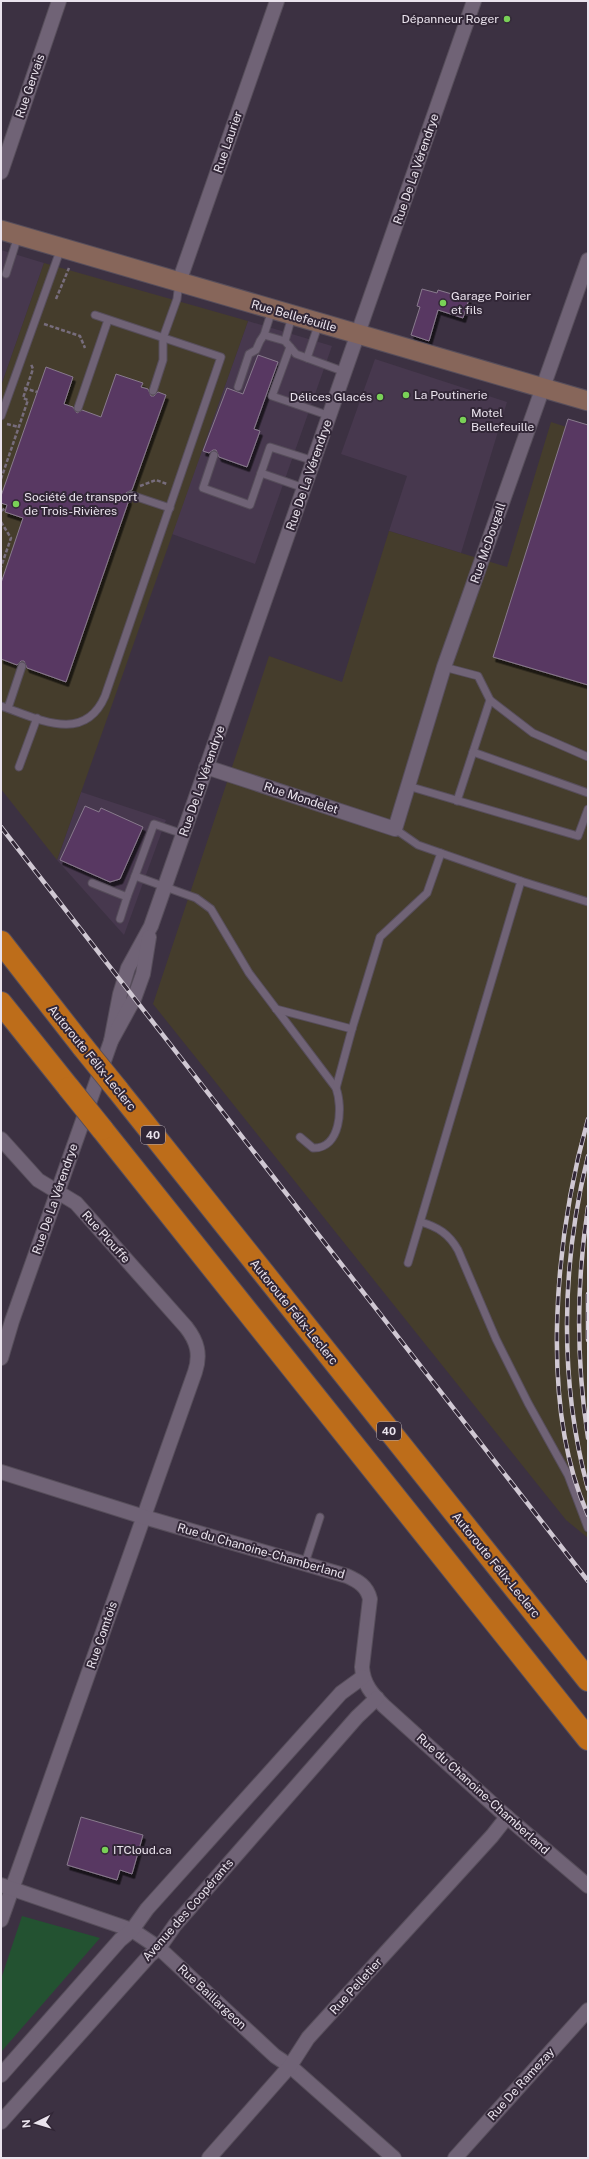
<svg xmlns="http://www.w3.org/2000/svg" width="589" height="2159" font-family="'Public Sans',sans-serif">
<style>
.built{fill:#47384e}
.industrial{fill:#453d2c}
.green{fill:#235231}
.building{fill:#593962;stroke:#887a8d;filter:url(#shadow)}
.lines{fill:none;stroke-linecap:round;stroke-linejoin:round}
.lane-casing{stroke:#574e5b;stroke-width:9}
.street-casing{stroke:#574e5b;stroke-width:16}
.secondary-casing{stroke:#574e5b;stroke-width:21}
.highway-casing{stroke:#574e5b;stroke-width:24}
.path{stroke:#776d7c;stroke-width:2.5;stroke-dasharray:4 2;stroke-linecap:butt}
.lane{stroke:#706376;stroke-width:7}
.street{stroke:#706376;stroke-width:14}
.secondary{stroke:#87665a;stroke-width:19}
.highway{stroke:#bd6d1a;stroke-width:22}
.rail-casing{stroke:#d0c8d3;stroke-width:4.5}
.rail{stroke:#322737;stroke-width:3;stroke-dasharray:9;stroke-linecap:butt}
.highway-bridge-casing{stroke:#574e5b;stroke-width:24;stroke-linecap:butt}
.highway-bridge{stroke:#bd6d1a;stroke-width:22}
.poi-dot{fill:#79d157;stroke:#322737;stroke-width:1.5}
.labels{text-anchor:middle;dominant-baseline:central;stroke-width:4;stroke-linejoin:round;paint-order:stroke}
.shield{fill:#322737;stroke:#b3abb6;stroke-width:1}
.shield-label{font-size:11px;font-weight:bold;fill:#eae3ed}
.poi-label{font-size:12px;fill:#eae3ed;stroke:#322737;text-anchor:start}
.street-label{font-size:12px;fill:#eae3ed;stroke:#322737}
</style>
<defs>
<filter id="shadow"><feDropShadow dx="2.5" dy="4.5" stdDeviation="0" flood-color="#0009"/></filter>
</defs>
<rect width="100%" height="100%" fill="#3c3142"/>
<!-- built -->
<g class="built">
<polygon points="1,250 44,263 1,386"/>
<polygon points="248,321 332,346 255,564 172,534"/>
<polygon points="375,359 507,402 461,553 389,531 407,476 341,454"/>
<polygon points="81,792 166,820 124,935 57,860"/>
</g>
<!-- industrial -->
<g class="industrial">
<polygon points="44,263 248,321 57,860 1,789 1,386"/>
<polygon points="551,422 588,434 588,1538 566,1520 153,1004 269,656 342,682 389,531 507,567"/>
</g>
<!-- green -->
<polygon class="green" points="22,1916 100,1938 1,2052 1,1979"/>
<!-- building -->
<g class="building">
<polygon points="422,289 437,293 438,290 469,299 463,318 438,310 429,341 411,335 420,307 417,306"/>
<polygon points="258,355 278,362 254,429 260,431 247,467 219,457 216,450 213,450 209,453 203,451 227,388 243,394"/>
<polygon points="46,367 73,377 64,404 73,407 77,413 82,410 101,417 116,374 143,383 141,387 148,389 151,396 154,396 158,392 166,395 132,490 126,493 129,500 66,682 27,668 24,661 21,661 17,665 1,659 1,583 23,518 5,512 7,505 1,503 1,496"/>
<polygon points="568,419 588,425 588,685 493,657"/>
<polygon points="85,806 99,812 101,808 143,827 120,879 110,882 60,860"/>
<polygon points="81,1817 143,1835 132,1874 120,1870 117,1880 67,1865"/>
</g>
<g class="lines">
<defs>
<g id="lane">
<polyline points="6,274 18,236"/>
<polyline points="272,310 264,335 285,341 296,354 345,372"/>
<polyline points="285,341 292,316"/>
<polyline points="290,347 272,396 330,416"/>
<polyline points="307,358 319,323"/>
<polyline points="238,387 249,354 256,350 260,341 264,335"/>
<polyline points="153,391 163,360 163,338 177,299 179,282"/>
<polyline points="78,408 108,320"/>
<polyline points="1,416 61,248"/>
<polyline points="214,455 203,488 250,505 261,473"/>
<polyline points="304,488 261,473 270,447 314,461"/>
<polyline points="131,495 170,508"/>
<polyline points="444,667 478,676 490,700 457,801"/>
<polyline points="490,700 533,733 588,757"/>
<path d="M1,706c36,12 83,39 104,-10l116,-339 -126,-42"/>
<polyline points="8,708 22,666"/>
<polyline points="473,752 588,793"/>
<polyline points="19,767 37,718"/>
<polyline points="408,786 578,836 588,809"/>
<polyline points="395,829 418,845 521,881 408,1263"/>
<path d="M183,834l-29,-10 -19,52 61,22 15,11 38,64 87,115c7,19 5,61 -23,60l-13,-11"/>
<polyline points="521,881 588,902"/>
<polyline points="92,883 127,897 135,876"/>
<polyline points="120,919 127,897"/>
<polyline points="276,1009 352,1029 336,1088"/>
<polyline points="352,1029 380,937 427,893 441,853"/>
<path d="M421,1222c17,5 28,12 37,28l38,89 32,64 40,72 20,53"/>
<polyline points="305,1563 320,1517"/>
</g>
<g id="street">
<polyline points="1,172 59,1"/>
<polyline points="179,282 277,1"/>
<polyline points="206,767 395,829 444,667 588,260"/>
<polyline points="111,1041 120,994 128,968 151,926 474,1"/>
<path d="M1,1139l37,41 38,23 110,124c11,14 15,27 9,45l-194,548"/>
<polyline points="1,1358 12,1321 111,1041 134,999 143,974 149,937"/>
<path d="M1,1472l143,45 203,59c11,5 20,10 23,23l-8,68c1,17 10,27 22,39l123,111 81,69"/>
<polyline points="1,1885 132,1930 159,1948 275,2056 290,2066 394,2158"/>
<polyline points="1,2075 120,1940 132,1930 147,1909 341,1693 363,1677"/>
<polyline points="1,2122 150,1955 159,1948 175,1925 357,1717 377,1698"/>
<polyline points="209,2158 290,2066 308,2038 492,1836 507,1817"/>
<polyline points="455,2158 588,2010"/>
</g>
<polyline id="secondary" points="1,230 588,401"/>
<g id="highway">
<polyline points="1,942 83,1047"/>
<polyline points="1,1003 69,1088"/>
<polyline points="117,1089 588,1680"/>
<polyline points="102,1129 588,1739"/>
</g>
</defs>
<!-- lane casing -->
<use href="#lane" class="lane-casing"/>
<!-- street casing -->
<use href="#street" class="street-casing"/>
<!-- secondary casing -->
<use href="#secondary" class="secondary-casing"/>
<!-- highway casing -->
<use href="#highway" class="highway-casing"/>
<!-- path -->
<g class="path">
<polyline points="56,299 69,268"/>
<polyline points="44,324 80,336 85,348"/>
<polyline points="24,388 37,392"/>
<polyline points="7,424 19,427"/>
<polyline points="1,479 28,400 23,398 33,369 31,364"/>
<polyline points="140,486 156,480 167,484"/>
<polyline points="1,511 6,508"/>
<polyline points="1,522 11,538 1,567"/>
</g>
<!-- lane -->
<use href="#lane" class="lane"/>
<!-- street -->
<use href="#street" class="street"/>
<!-- secondary -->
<use href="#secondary" class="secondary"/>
<!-- highway -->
<use href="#highway" class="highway"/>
<defs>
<g id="rail">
<polyline points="1,827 588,1581"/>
<path d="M588,1119c-32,114 -50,285 0,396"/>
<path d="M588,1156c-27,108 -29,226 0,333"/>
<path d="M588,1207c-12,78 -12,153 0,231"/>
<polyline points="588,1294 588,1340"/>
</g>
</defs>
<!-- rail casing -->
<use href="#rail" class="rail-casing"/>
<!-- rail -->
<use href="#rail" class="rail"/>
<defs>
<g id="highway-bridge">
<polyline points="83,1047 117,1089"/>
<polyline points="69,1088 102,1129"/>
</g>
</defs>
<!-- highway-bridge casing -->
<use href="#highway-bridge" class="highway-bridge-casing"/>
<!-- highway-bridge -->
<use href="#highway-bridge" class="highway-bridge"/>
</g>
<!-- markers -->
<g class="poi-dot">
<circle cx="507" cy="19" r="4"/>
<circle cx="443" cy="303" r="4"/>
<circle cx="406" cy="395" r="4"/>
<circle cx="380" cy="397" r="4"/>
<circle cx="463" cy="420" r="4"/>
<circle cx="16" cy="504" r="4"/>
<circle cx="105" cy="1850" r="4"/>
</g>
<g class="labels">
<!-- shield labels -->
<g class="shield">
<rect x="141" y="1126" width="24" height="18" rx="3"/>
<rect x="377" y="1422" width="24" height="18" rx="3"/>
</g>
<g class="shield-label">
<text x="153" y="1135">40</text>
<text x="389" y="1431">40</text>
</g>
<!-- poi labels -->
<g class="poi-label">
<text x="499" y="19" text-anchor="end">Dépanneur Roger</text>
<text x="451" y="296">Garage Poirier<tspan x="451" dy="14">et fils</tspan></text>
<text x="414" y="395">La Poutinerie</text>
<text x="372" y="397" text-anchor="end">Délices Glacés</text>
<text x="471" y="413">Motel<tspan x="471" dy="14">Bellefeuille</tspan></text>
<text x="24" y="497">Société de transport<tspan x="24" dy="14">de Trois-Rivières</tspan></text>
<text x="113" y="1850">ITCloud.ca</text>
</g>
<!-- street labels -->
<g class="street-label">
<text transform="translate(30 86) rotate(-71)">Rue Gervais</text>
<text transform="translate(228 142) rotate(-71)">Rue Laurier</text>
<text transform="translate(416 169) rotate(-71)">Rue De La Vérendrye</text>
<text transform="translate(294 316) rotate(16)">Rue Bellefeuille</text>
<text transform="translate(309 475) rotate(-71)">Rue De La Vérendrye</text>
<text transform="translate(488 543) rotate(-71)">Rue McDougall</text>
<text transform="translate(202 781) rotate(-71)">Rue De La Vérendrye</text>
<text transform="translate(301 798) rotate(18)">Rue Mondelet</text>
<text transform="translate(92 1058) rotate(51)">Autoroute Félix-Leclerc</text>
<text transform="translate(55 1199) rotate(-71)">Rue De La Vérendrye</text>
<text transform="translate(106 1237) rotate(48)">Rue Plouffe</text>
<text transform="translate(294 1312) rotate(51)">Autoroute Félix-Leclerc</text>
<text transform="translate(261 1551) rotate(16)">Rue du Chanoine-Chamberland</text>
<text transform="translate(496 1565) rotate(51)">Autoroute Félix-Leclerc</text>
<text transform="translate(102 1635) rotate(-71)">Rue Comtois</text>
<text transform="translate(483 1794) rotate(42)">Rue du Chanoine-Chamberland</text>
<text transform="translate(188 1910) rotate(-49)">Avenue des Coopérants</text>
<text transform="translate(356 1986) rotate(-48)">Rue Pelletier</text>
<text transform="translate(212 1997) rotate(43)">Rue Baillargeon</text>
<text transform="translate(521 2084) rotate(-48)">Rue De Ramezay</text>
</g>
</g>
<!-- border -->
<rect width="589" height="2159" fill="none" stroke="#eae3ed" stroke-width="4"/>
<!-- north arrow -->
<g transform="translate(36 2123) rotate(265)" stroke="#322737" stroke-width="3" paint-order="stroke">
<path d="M0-3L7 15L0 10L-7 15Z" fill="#eae3ed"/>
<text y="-6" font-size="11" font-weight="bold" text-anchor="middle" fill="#eae3ed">N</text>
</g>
</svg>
